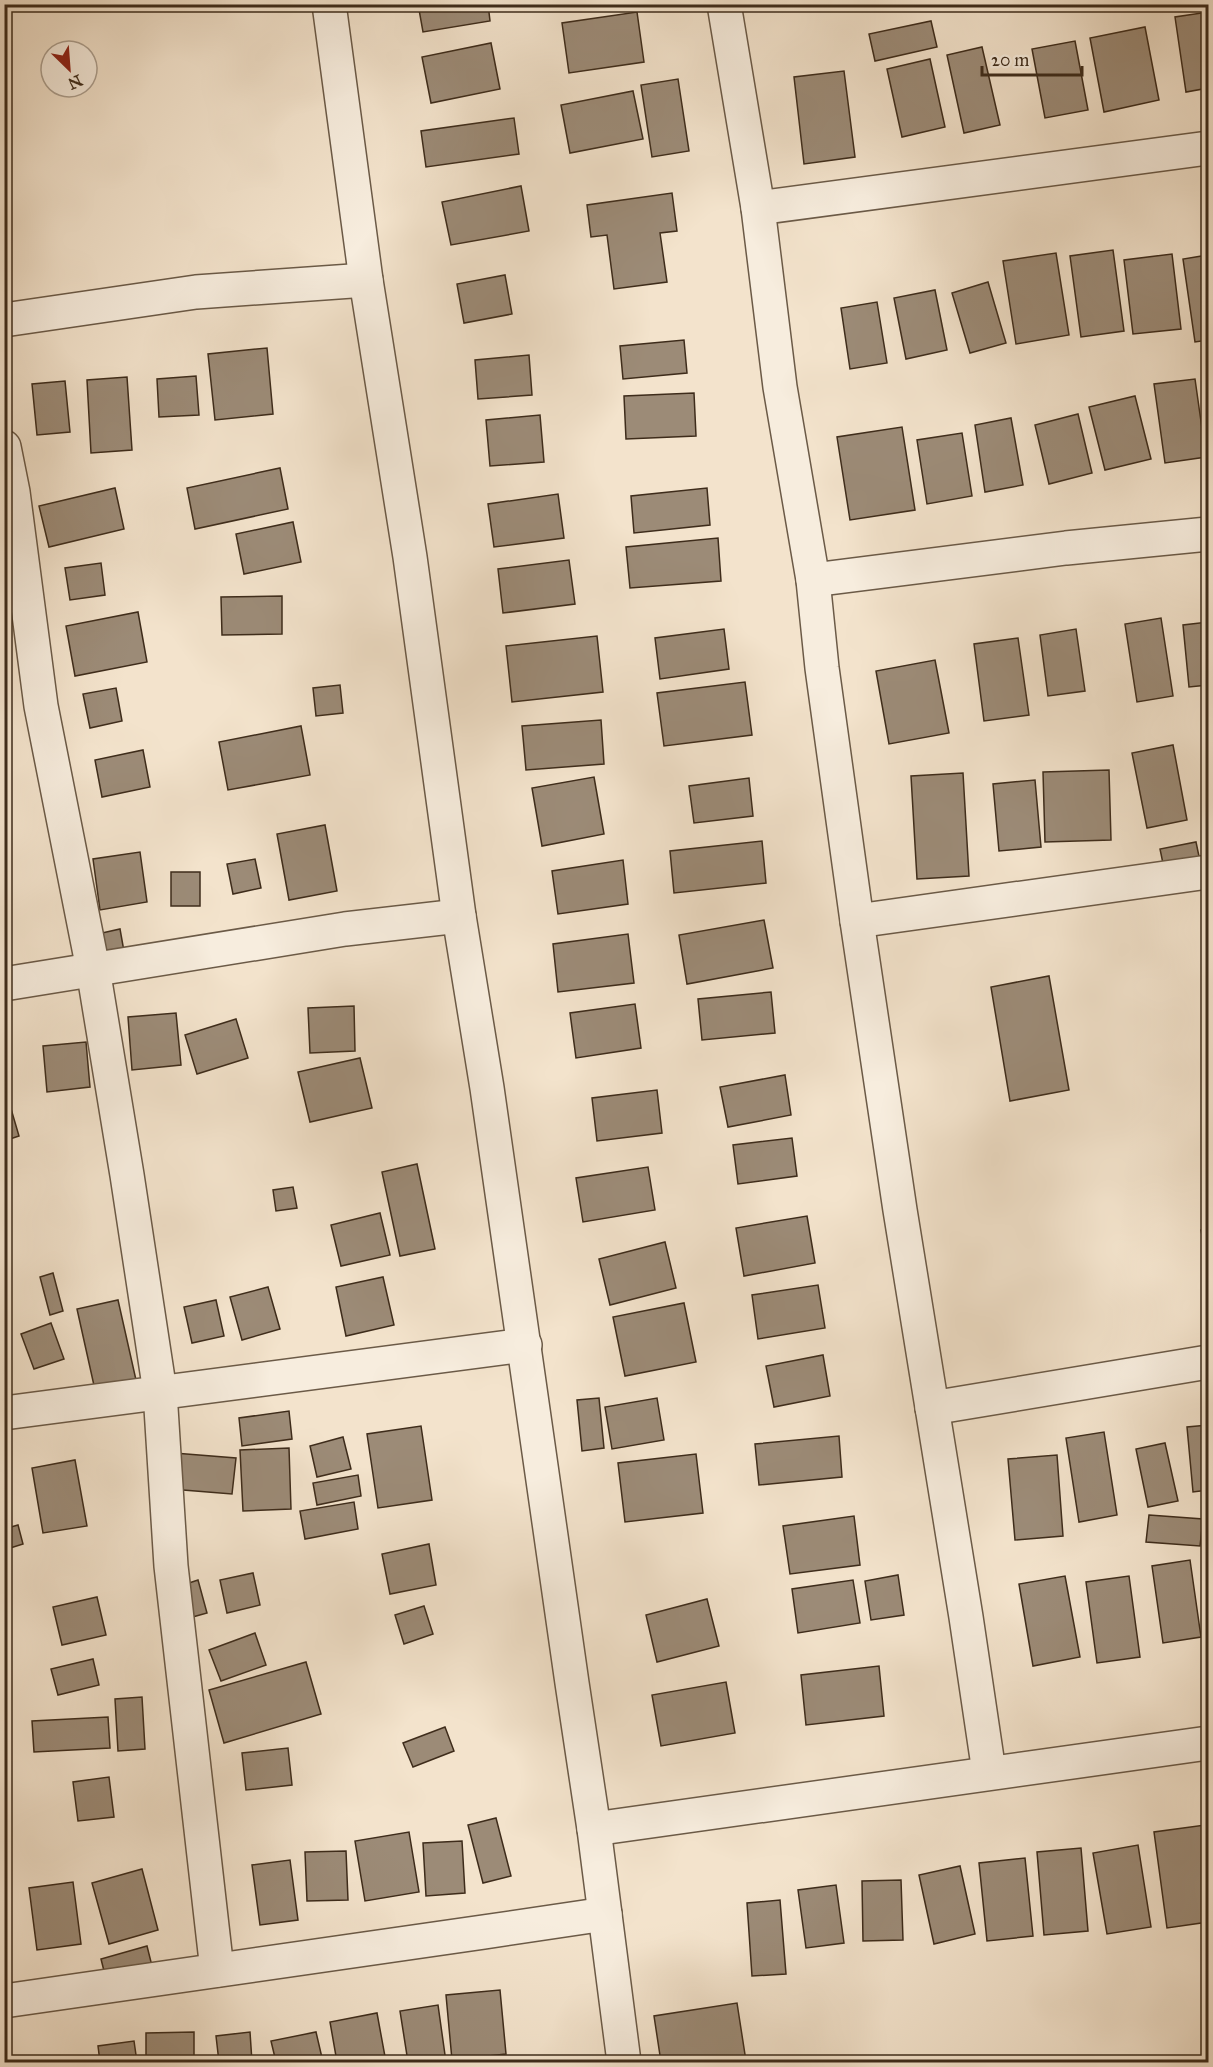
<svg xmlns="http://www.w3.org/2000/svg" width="1213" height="2067" font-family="'IM FELL Great Primer',serif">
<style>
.building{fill:#9c8b77;stroke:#3e2c1b;stroke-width:1.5}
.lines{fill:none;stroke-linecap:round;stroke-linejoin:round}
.minor-casing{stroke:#6b5a47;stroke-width:36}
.minor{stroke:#f7edde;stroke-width:33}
</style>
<rect width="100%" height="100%" fill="#f3e3cc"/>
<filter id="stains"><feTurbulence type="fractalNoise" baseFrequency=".00333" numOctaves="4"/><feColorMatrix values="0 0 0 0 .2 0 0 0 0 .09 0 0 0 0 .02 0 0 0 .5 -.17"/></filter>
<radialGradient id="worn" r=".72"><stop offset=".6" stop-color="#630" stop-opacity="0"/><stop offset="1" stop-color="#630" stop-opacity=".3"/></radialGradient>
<!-- building -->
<g class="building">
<polygon points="418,4 488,4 490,21 423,32"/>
<polygon points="806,4 849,4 807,11"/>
<polygon points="637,12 644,62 569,73 562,23"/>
<polygon points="1208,12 1208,88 1186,92 1175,17"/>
<polygon points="931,21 937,47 875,61 869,34"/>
<polygon points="1145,27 1159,100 1104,112 1090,38"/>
<polygon points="1075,41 1088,110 1045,118 1032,49"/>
<polygon points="491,43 500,89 431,103 422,57"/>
<polygon points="982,47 1000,125 964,133 947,55"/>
<polygon points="930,59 945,127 902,137 887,69"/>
<polygon points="844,71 855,157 804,164 794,77"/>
<polygon points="678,79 689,151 652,157 641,85"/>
<polygon points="633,91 643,139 570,153 561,105"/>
<polygon points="514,118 519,154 426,167 421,131"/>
<polygon points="521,186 529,231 451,245 442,202"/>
<polygon points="672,193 677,231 660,233 667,282 614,289 607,235 591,237 587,205"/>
<polygon points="1113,250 1124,331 1081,337 1070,256"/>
<polygon points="1056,253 1069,335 1016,344 1003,261"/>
<polygon points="1172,254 1181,329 1133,334 1124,260"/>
<polygon points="1208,255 1208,340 1195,342 1183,259"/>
<polygon points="505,275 512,314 464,323 457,284"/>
<polygon points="988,282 1006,343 970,353 952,293"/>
<polygon points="935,290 947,350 906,359 894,298"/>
<polygon points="877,302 887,363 850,369 841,308"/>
<polygon points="684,340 687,373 623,379 620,346"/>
<polygon points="267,348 273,414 215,420 208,354"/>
<polygon points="529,355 532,395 478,399 475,360"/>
<polygon points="196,376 199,415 159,417 157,379"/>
<polygon points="127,377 132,450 91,453 87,380"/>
<polygon points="1195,379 1206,457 1165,463 1154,384"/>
<polygon points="65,381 70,432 37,435 32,384"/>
<polygon points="694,393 696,436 626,439 624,396"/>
<polygon points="1135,396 1151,459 1105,470 1089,407"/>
<polygon points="1078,414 1092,473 1049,484 1035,425"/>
<polygon points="540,415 544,462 490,466 486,420"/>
<polygon points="1011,418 1023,485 985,492 975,425"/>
<polygon points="902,427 915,510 850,520 837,437"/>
<polygon points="962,433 972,496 927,504 917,440"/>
<polygon points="280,468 288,509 195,529 187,488"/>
<polygon points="115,488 124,529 49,547 39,506"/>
<polygon points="707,488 710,525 634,533 631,496"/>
<polygon points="558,494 564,538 494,547 488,504"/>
<polygon points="293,522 301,562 244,574 236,534"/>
<polygon points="718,538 721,581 630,588 626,547"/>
<polygon points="569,560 575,604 503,613 498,569"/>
<polygon points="101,563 105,595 70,600 65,568"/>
<polygon points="282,596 282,634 222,635 221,597"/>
<polygon points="138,612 147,662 75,676 66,626"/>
<polygon points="1161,618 1173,696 1137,702 1125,624"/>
<polygon points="1208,622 1208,685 1189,687 1183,625"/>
<polygon points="724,629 729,669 660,679 655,638"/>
<polygon points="1076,629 1085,691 1048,696 1040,635"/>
<polygon points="597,636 603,692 512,702 506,646"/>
<polygon points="1018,638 1029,715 984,721 974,644"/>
<polygon points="935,660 949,733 889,744 876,671"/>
<polygon points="745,682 752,735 664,746 657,693"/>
<polygon points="340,685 343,713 316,716 313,688"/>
<polygon points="116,688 122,721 90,728 83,694"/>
<polygon points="601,720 604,764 526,770 522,726"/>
<polygon points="301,726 310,775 228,790 219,742"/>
<polygon points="1173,745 1187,820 1147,828 1132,753"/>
<polygon points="143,750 150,787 102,797 95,760"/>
<polygon points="1109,770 1111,840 1045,842 1043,772"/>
<polygon points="963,773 969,876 917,879 911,776"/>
<polygon points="594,777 604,834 542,846 532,788"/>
<polygon points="749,778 753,816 694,823 689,786"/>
<polygon points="1035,780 1041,847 999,851 993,784"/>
<polygon points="325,825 337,891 289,900 277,834"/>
<polygon points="762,841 766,883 674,893 670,851"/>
<polygon points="1196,842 1201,866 1165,873 1160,849"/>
<polygon points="140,852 147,902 100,910 93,859"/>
<polygon points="255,859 261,888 233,894 227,864"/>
<polygon points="623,860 628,904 558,914 552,871"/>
<rect x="171" y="872" width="29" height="34"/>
<polygon points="764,920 773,968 687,984 679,935"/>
<polygon points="120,929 125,957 99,963 93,935"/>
<polygon points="628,934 634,983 558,992 553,944"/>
<polygon points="1049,976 1069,1090 1010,1101 991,987"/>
<polygon points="771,992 775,1033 702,1040 698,999"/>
<polygon points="635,1004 641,1048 576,1058 570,1013"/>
<polygon points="354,1006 355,1051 310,1053 308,1008"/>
<polygon points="176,1013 181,1065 132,1070 128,1017"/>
<polygon points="236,1019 248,1058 197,1074 185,1035"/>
<polygon points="86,1042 90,1087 47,1092 43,1046"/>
<polygon points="360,1058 372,1108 310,1122 298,1072"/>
<polygon points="785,1075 791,1115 728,1127 720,1087"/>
<polygon points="657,1090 662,1133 597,1141 592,1098"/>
<polygon points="9,1102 19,1136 4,1141 4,1104"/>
<polygon points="792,1138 797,1176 738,1184 733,1145"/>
<polygon points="417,1164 435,1249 400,1256 382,1172"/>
<polygon points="648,1167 655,1210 583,1222 576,1178"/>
<polygon points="293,1187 297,1208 276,1211 273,1190"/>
<polygon points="380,1213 390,1255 341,1266 331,1225"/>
<polygon points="807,1216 815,1263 744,1276 736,1228"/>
<polygon points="1208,1228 1208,1269 1201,1230"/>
<polygon points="665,1242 676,1288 610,1305 599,1259"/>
<polygon points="53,1273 63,1311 50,1315 40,1277"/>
<polygon points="383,1277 394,1325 346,1336 336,1287"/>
<polygon points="818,1285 825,1328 758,1339 752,1295"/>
<polygon points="268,1287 280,1329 242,1340 230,1297"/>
<polygon points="118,1300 136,1380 95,1390 77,1309"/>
<polygon points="216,1300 224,1336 192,1343 184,1307"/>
<polygon points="684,1303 696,1362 625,1376 613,1317"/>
<polygon points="51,1323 64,1359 34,1369 21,1334"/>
<polygon points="823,1355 830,1396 774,1407 766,1366"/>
<polygon points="599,1398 604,1448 582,1451 577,1400"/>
<polygon points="657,1398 664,1440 612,1449 605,1407"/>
<polygon points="289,1411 292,1439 242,1446 239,1418"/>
<polygon points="1208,1425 1208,1490 1193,1492 1187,1427"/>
<polygon points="421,1426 432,1500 378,1508 367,1434"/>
<polygon points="1104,1432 1117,1515 1079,1522 1066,1438"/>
<polygon points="839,1436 842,1477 759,1485 755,1444"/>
<polygon points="343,1437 351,1469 317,1477 310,1446"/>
<polygon points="1165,1443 1178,1501 1148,1507 1136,1449"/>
<polygon points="289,1448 291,1509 243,1511 240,1450"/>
<polygon points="174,1453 236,1458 232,1494 171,1489"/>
<polygon points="696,1454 703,1513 625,1522 618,1463"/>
<polygon points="1057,1455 1063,1536 1015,1540 1008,1459"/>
<polygon points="75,1460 87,1526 43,1533 32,1468"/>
<polygon points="358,1475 361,1496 317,1505 313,1483"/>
<polygon points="354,1502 358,1529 305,1539 300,1511"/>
<polygon points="1149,1515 1203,1519 1200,1546 1146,1542"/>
<polygon points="854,1516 860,1565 790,1574 783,1526"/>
<polygon points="18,1525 23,1544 4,1550 4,1529"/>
<polygon points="429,1544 436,1585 390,1594 382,1554"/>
<polygon points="1190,1560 1201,1637 1163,1643 1152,1566"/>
<polygon points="253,1573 260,1605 227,1613 220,1580"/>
<polygon points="898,1575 904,1615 871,1620 865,1581"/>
<polygon points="1065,1576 1080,1657 1033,1666 1019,1584"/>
<polygon points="1129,1576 1140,1657 1097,1663 1086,1582"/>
<polygon points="198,1580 207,1613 189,1618 180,1586"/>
<polygon points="853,1580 860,1623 798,1633 792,1589"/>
<polygon points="97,1597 106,1635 62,1645 53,1607"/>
<polygon points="707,1599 719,1646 657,1662 646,1615"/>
<polygon points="424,1606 433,1634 404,1644 395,1615"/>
<polygon points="255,1633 266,1665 221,1681 209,1650"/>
<polygon points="93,1659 99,1685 58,1695 51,1669"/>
<polygon points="306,1662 321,1714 224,1743 209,1690"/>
<polygon points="879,1666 884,1716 806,1725 801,1675"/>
<polygon points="726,1682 735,1733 661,1746 652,1695"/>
<polygon points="142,1697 145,1749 118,1751 115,1699"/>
<polygon points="108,1717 110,1748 34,1752 32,1721"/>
<polygon points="445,1727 454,1751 413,1767 403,1743"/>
<polygon points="288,1748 292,1785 246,1790 242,1753"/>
<polygon points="109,1777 114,1817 78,1821 73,1782"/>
<polygon points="496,1818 511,1876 483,1883 468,1825"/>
<polygon points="1205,1825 1208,1849 1208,1922 1167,1928 1154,1832"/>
<polygon points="409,1832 419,1892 365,1901 355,1841"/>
<polygon points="462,1841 465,1893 426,1896 423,1843"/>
<polygon points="1138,1845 1151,1927 1107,1934 1093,1853"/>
<polygon points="1081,1848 1088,1931 1044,1935 1037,1852"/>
<polygon points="346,1851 348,1900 307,1901 305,1852"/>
<polygon points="1025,1858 1033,1936 987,1941 979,1863"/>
<polygon points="290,1860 298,1920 260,1925 252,1865"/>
<polygon points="960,1866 975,1934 934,1944 919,1875"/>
<polygon points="142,1869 158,1930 109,1944 92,1883"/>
<polygon points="901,1880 903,1940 863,1941 862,1881"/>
<polygon points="73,1882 81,1944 37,1950 29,1888"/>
<polygon points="836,1885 844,1943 806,1948 798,1890"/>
<polygon points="780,1900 786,1974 752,1976 747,1903"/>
<polygon points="4,1908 11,1946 4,1947"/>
<polygon points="147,1946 152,1966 106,1979 101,1959"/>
<polygon points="500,1990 506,2054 452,2060 446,1995"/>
<polygon points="737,2003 746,2061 661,2062 654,2016"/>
<polygon points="438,2005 446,2062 408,2062 400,2011"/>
<polygon points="377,2013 386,2062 337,2062 330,2022"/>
<polygon points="194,2032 194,2062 146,2062 146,2033"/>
<polygon points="250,2032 252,2062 219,2062 216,2036"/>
<polygon points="316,2032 323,2062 276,2062 271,2041"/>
<polygon points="134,2041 137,2062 100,2062 98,2046"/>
</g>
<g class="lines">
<defs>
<g id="minor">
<polyline points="329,4 366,280 410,557 459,916 487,1088 572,1683 594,1829 624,2062"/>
<polyline points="724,4 758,208 780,387 813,580 822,668 857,921 900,1210 966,1617 989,1772"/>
<polyline points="758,208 1208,148"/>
<polyline points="4,320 196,292 366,280"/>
<polyline points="4,447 13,492 41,706 93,969 127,1175 160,1392 171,1566 217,1970"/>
<polyline points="813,580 1066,548 1208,534"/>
<polyline points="857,921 1208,872"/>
<polyline points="4,984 345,929 459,916"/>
<polyline points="932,1408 1208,1362"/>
<polyline points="4,1413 525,1345"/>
<polyline points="594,1829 1208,1743"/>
<path d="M4,2001c201,-29 401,-57 601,-87"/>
</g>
</defs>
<!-- minor casing -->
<use href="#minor" class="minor-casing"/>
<!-- minor -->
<use href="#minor" class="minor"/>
</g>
<!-- margin -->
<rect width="1213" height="2067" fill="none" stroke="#f3e3cc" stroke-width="24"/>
<rect x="6" y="6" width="1201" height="2055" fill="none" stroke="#3e2c1b" stroke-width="3"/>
<rect x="12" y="12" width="1189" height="2043" fill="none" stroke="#3e2c1b" stroke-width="1.5"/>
<!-- north arrow -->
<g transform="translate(69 69) rotate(155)"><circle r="28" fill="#f7edde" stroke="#ada090" stroke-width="1.5"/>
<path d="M0-4.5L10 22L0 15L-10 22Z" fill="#8f2418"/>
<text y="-9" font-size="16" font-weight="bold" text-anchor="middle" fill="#3e2c1b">N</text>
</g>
<!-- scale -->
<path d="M982 66v9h100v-9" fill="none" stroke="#3e2c1b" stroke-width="3"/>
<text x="991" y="66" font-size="18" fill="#3e2c1b" stroke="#f7edde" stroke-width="4.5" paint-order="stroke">20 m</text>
<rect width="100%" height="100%" filter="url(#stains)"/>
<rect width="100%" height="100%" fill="url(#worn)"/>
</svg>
